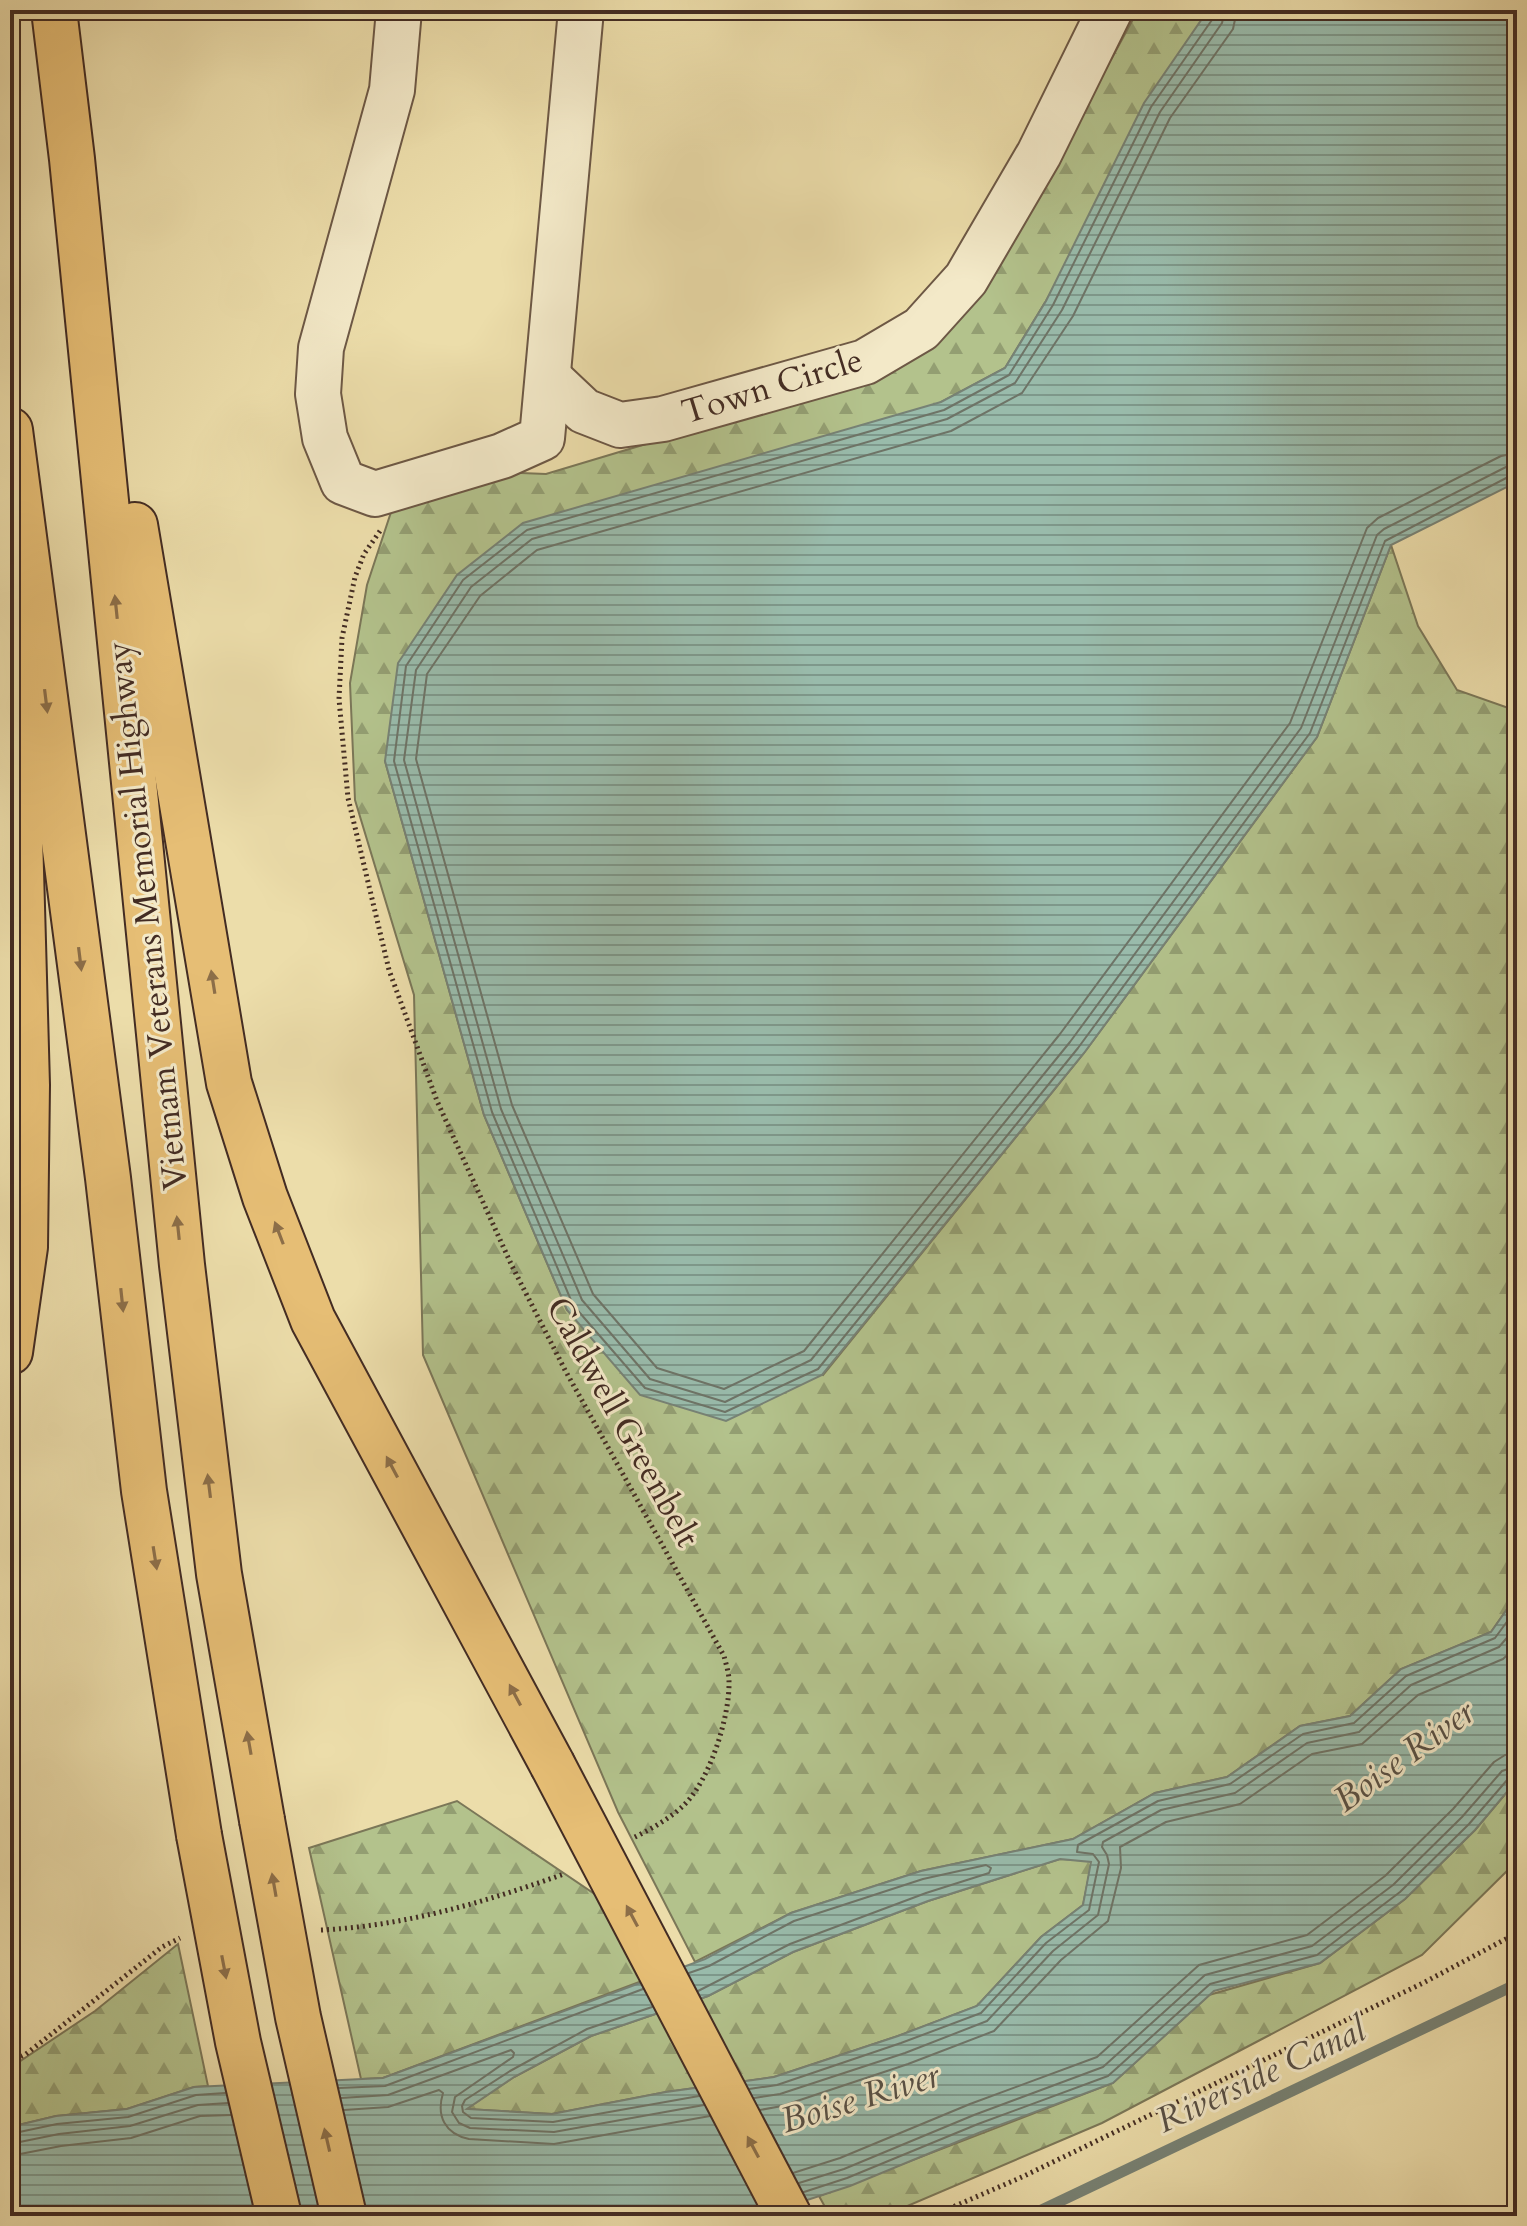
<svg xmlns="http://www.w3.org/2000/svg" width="1527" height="2226" font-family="Cardo,serif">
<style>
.forest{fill:url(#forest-firs);stroke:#7b7758;stroke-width:2}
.water{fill:url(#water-rules);stroke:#778275;stroke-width:2;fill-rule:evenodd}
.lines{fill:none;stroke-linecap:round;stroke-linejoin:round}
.shore{stroke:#6e7467;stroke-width:2}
.stream{stroke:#778275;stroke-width:11}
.minor-casing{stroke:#6d5845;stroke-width:48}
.highway-casing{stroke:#432c23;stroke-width:48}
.path{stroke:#432c23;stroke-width:5;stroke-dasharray:2 4;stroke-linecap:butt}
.minor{stroke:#f3e9c8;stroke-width:44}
.highway{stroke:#e6be75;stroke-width:44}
.highway-bridge-casing{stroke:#432c23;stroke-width:48;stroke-linecap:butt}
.highway-bridge{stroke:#e6be75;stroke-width:44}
.oneway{fill:#8c6e48}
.labels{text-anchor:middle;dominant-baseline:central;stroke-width:6;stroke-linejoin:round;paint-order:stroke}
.street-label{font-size:34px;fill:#432c23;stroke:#f3e9c8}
.water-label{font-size:36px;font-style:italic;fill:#585045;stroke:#f3e9c8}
</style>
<defs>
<pattern id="forest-firs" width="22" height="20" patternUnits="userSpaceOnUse" patternTransform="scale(2)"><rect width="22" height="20" fill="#b3c28c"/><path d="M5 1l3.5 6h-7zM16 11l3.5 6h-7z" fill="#939e72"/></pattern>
<pattern id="water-rules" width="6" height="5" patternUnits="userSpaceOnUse" patternTransform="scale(2)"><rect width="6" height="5" fill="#99bbab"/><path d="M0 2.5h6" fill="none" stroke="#7e988b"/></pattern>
</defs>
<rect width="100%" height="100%" fill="#ecddaa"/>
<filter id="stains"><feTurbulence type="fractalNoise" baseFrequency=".0025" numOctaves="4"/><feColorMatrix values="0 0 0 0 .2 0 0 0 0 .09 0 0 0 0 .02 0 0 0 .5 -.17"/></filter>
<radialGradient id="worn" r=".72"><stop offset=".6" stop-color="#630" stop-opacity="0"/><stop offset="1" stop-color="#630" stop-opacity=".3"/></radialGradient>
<!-- forest -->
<g class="forest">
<polygon points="1138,10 1211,10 1204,16 1046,301 1005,368 941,402 385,761 484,1115 567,1310 823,1375 1084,1053 1317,737 1391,545 1418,626 1457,690 1517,711 1517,1595 1491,1632 1401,1669 1350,1716 1300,1726 1227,1777 1155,1793 1073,1839 921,1871 791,1913 695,1962 618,1812 423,1355 414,995 355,800 350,683 367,585 395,500 493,472 546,474 856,381 933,344 994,275"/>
<polygon points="1517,1780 1517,1861 1422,1955 1102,2123 884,2216 830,2216 819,2196 1113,2083 1209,1995 1320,1963 1405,1899 1475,1830"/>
<polygon points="457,1801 596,1895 642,1981 383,2078 361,2079 309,1848"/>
<polygon points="1060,1859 1092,1861 1083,1905 1041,1937 977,2006 898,2036 774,2077 666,2092 552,2114 466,2109 514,2077 591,2036 708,1996 793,1952 928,1901"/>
<polygon points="178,1944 208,2086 194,2087 127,2109 56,2116 10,2127 10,2068 95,2011"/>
</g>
<!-- water -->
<g class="water">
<polygon points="1211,10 1517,10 1517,482 1391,545 1317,737 1084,1053 822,1375 726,1421 640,1395 567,1310 484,1115 385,761 398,663 457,575 523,523 941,402 1005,368 1046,301 1144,103 1204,16"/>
<path d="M1517,1595v185l-42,50 -70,69 -85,64 -106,28 -101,92 -132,49 -131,54 -92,30h-748v-89l46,-11 71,-7 67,-22 189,-9 322,-119 86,-46 130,-42 152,-32 82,-46 72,-16 73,-51 50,-10 51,-47 90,-37zM1060,1859l31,3 -8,43 -42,32 -64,69 -79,30 -124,41 -108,15 -114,22 -85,-5 47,-32 77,-41 117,-40 85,-44 135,-51z"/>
</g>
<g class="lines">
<!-- shore -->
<g class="shore">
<polyline points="1215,10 1214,17 1151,107 1053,305 1009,375 944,410 527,530 463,580 406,666 394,761 492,1112 573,1305 645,1388 725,1412 818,1369 1078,1048 1310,733 1385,541 1510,476 1517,475"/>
<polyline points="1225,10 1222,23 1160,112 1062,310 1015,383 947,419 532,539 471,587 416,670 404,760 501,1109 582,1300 650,1379 725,1402 811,1360 1070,1042 1301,728 1377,535 1384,529 1506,467 1517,465"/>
<polyline points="1237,10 1233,29 1170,118 1073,316 1022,393 951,431 537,550 480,596 427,674 416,759 512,1105 593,1294 657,1368 724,1389 804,1351 1060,1034 1290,723 1367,528 1378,518 1501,456 1517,453"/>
<polyline points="689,1973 709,1966 794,1921 923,1879 986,1865 991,1868 989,1873 926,1893 790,1944 698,1991"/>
<polyline points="652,2007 587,2029 510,2071 465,2100 462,2106 463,2112 471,2118 553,2122 699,2096"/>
<polyline points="339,2088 385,2086 643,1989"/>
<polyline points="749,2089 777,2085 901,2043 981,2013 1046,1943 1089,1910 1099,1862 1093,1854 1077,1852 1078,1845 1158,1801 1230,1784 1303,1734 1354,1723 1406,1676 1495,1638 1517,1608"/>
<polyline points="341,2098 388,2095 511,2050 514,2053 513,2057 455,2097 452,2112 459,2123 470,2128 554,2132 704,2105"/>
<polyline points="754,2098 780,2094 905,2053 987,2021 1053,1951 1098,1915 1109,1864 1107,1855 1102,1847 1103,1842 1161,1810 1235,1793 1307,1743 1359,1732 1411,1685 1499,1647 1517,1626"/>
<path d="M344,2110l44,-3 51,-17 4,3c-7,23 2,41 26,46l85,5 156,-28"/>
<polyline points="760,2110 782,2106 908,2064 994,2031 1061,1960 1108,1921 1121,1868 1120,1847 1166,1822 1240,1804 1312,1754 1362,1744 1418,1695 1503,1659 1517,1646"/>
<polyline points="10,2134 57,2124 128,2117 196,2095 225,2093"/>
<polyline points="10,2144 59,2134 130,2126 198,2105 228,2103"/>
<polyline points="10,2156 61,2146 131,2138 200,2116 231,2115"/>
<polyline points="793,2173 840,2158 970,2104 1097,2057 1199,1965 1307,1935 1385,1876 1453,1809 1494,1762 1505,1755 1517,1754"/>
<polyline points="799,2183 844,2169 974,2115 1103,2067 1205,1975 1312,1946 1393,1885 1462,1817 1502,1771 1517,1766"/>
<polyline points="804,2192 847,2178 978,2124 1108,2076 1210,1984 1317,1955 1400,1892 1469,1824 1508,1779 1517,1776"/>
</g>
<!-- stream -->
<polyline class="stream" points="1029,2216 1517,1984"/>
<defs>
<g id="minor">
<polyline points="399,10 392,90 321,348 318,394 325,438 343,482 375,494 502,456 542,438 581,10"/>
<polyline points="549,378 584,411 620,425 663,419 865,362 921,329 966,279 1039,154 1110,10"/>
</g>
<g id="highway">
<polyline points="54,10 72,159 182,1265 219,1574 262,1820"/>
<polyline points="10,430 108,1178 144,1491 199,1835"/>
<polyline points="135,525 229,1083 265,1197 313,1320 552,1764"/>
<polyline points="10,1352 25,1247 27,1085 15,656"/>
</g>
</defs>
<!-- minor casing -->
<use href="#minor" class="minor-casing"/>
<!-- highway casing -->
<use href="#highway" class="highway-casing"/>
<!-- path -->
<g class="path">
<path d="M380,531l-16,23 -9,23 -13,61 -3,61 9,99 41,172 48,131 75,165 53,104 159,286c2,8 5,17 5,25 1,35 -19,98 -44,123 -14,14 -34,25 -52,34"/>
<path d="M321,1930c84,-4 164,-28 243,-56"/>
<polyline points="10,2062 26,2054 162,1947 180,1938"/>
<polyline points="932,2216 1022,2177 1425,1982 1517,1933"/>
</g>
<!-- minor -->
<use href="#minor" class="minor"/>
<!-- highway -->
<use href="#highway" class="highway"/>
<defs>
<g id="highway-bridge">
<polyline points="552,1764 789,2216"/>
<polyline points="262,1820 298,2017 344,2216"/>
<polyline points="199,1835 238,2042 279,2216"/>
</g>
</defs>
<!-- highway-bridge casing -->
<use href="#highway-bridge" class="highway-bridge-casing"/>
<!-- highway-bridge -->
<use href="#highway-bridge" class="highway-bridge"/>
</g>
<!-- one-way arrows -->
<defs><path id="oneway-solid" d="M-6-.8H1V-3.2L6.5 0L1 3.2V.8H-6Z" transform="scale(2)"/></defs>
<g class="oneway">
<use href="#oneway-solid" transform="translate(116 607) rotate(-96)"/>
<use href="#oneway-solid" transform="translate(46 701) rotate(83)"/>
<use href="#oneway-solid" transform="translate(80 959) rotate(83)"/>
<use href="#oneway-solid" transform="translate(213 982) rotate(-99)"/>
<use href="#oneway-solid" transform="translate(178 1228) rotate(-96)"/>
<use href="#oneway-solid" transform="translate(279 1233) rotate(-111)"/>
<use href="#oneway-solid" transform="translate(122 1300) rotate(84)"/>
<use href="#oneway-solid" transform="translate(392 1467) rotate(-118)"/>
<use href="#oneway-solid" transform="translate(209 1486) rotate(-97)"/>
<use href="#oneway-solid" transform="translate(155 1558) rotate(81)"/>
<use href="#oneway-solid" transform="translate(515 1695) rotate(-118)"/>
<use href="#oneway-solid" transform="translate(249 1743) rotate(-100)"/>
<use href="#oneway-solid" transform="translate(274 1885) rotate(-100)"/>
<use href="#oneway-solid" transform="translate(632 1916) rotate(-118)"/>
<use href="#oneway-solid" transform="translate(224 1967) rotate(79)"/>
<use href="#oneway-solid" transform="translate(327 2140) rotate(-103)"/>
<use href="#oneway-solid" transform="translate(753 2147) rotate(-118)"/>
</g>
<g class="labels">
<!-- street labels -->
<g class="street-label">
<text transform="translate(772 386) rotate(-17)">Town Circle</text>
<text transform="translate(147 916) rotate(-96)">Vietnam Veterans Memorial Highway</text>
<text transform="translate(623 1422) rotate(61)">Caldwell Greenbelt</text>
</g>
<!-- water labels -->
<g class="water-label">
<text transform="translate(1404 1756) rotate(-36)">Boise River</text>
<text transform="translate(1261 2075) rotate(-25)">Riverside Canal</text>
<text transform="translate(860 2098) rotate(-17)">Boise River</text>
</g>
</g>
<!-- margin -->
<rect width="1527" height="2226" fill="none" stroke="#ecddaa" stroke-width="40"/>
<rect x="12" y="12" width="1503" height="2202" fill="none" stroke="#432c23" stroke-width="4"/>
<rect x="20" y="20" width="1487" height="2186" fill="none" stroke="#432c23" stroke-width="2"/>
<rect width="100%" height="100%" filter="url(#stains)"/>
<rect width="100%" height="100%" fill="url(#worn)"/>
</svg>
